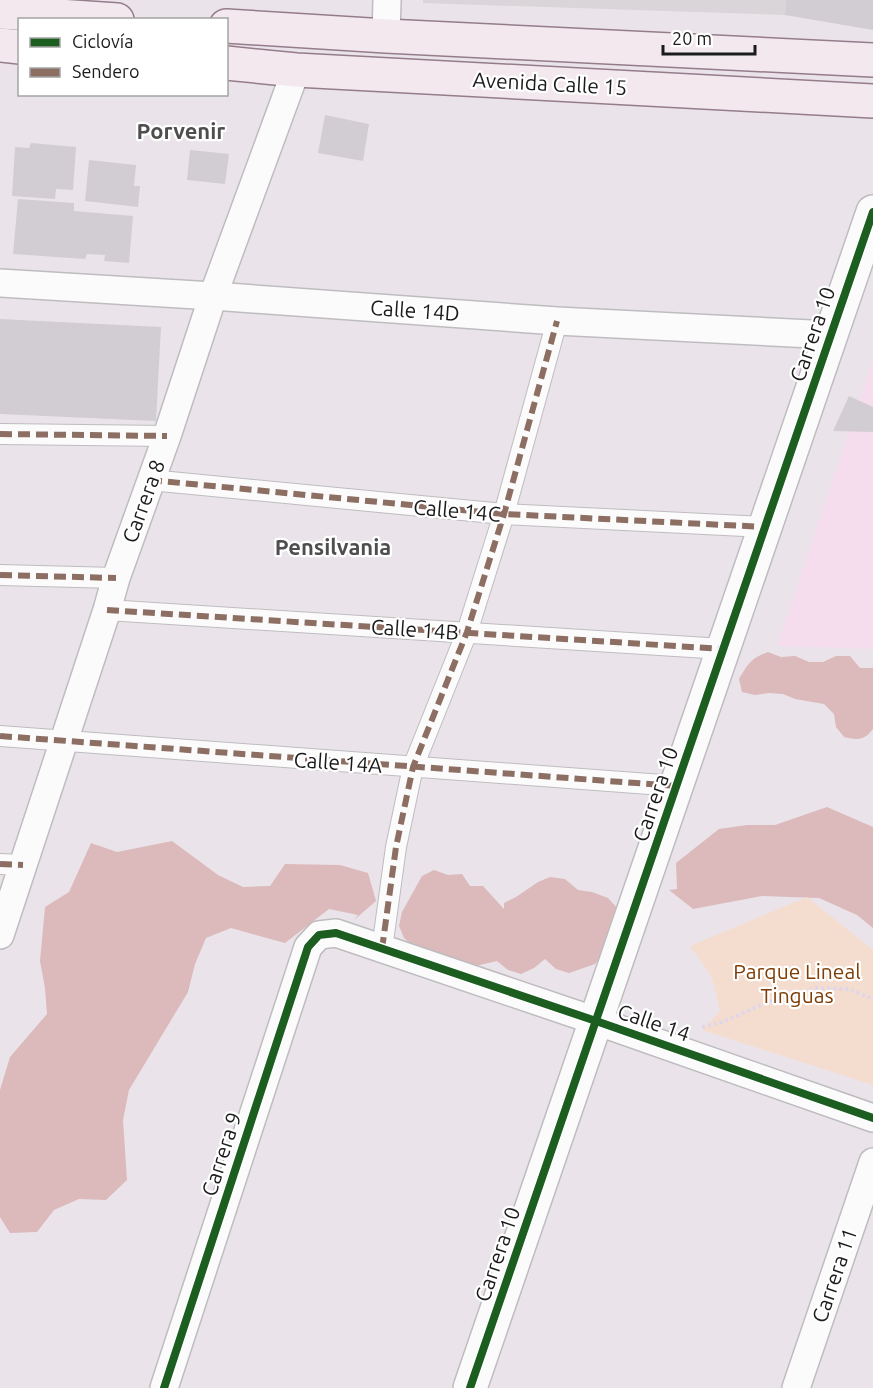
<svg xmlns="http://www.w3.org/2000/svg" width="873" height="1388" font-family="Ubuntu,sans-serif">
<style>
.residential{fill:#d9d5d9}
.education{fill:#f6ddee}
.forest{fill:#dcb9ba}
.park{fill:#f4ddce}
.building{fill:#d2cdd3}
.lines{fill:none;stroke-linecap:round;stroke-linejoin:round}
.pedestrian-casing{stroke:#bfbcbf;stroke-width:22}
.minor-casing{stroke:#bfbcbf;stroke-width:30}
.tertiary-casing{stroke:#bfbcbf;stroke-width:36}
.secondary-casing{stroke:#957c8a;stroke-width:36}
.path{stroke:#e0d6ea;stroke-width:4;stroke-dasharray:3 3;stroke-linecap:butt}
.pedestrian{stroke:#fcfbfc;stroke-width:20}
.minor{stroke:#fcfbfc;stroke-width:27}
.tertiary{stroke:#fcfbfc;stroke-width:33}
.secondary{stroke:#f2e8ee;stroke-width:33}
.quiet{stroke:#8d6e63;stroke-width:6;stroke-dasharray:12 6;stroke-linecap:butt}
.cycleway-casing{stroke:#fff;stroke-width:11}
.cycleway{stroke:#1b5e20;stroke-width:8}
.labels{text-anchor:middle;dominant-baseline:central;stroke-width:4.5;stroke-linejoin:round;paint-order:stroke}
.street-label{font-size:21px;fill:#1b1b1b;stroke:#fff}
.park-label{font-size:21px;fill:#7f3c04;stroke:#fff}
.neighbourhood-label{font-size:22px;font-weight:bold;fill:#4e4e4e;stroke:#fff}
</style>
<rect width="100%" height="100%" fill="#eae4ea"/>
<!-- residential -->
<polygon class="residential" points="423,0 786,0 785,15 423,3"/>
<!-- education -->
<polygon class="education" points="873,359 873,649 777,646"/>
<!-- forest -->
<g class="forest">
<path d="M768,652l13,5 14,-1 14,6h14l13,-6h14l10,12h13v61c-9,12 -16,11 -29,8l-8,-10 -2,-13 -10,-10 -29,-5 -12,-5 -14,-1 -14,2 -13,-3 -3,-13c9,-15 12,-21 29,-27z"/>
<polygon points="827,807 873,827 873,928 857,915 819,898 762,896 693,909 669,890 677,889 676,863 719,829 747,825 775,825"/>
<polygon points="172,841 218,875 243,887 270,886 285,864 340,865 368,873 376,901 354,920 358,915 329,909 285,943 231,928 206,938 195,964 188,992 129,1090 123,1120 127,1180 106,1200 79,1199 54,1210 37,1232 10,1233 0,1217 0,1090 10,1057 47,1014 45,988 40,961 45,907 69,892 91,843 117,852"/>
<polygon points="434,870 448,875 462,874 470,886 483,886 504,909 504,903 516,897 538,882 550,877 565,879 578,890 592,892 608,898 619,910 604,953 595,964 569,973 556,969 545,959 534,968 521,974 508,970 497,961 471,967 415,948 404,938 399,926 402,912 422,876"/>
</g>
<!-- park -->
<polygon class="park" points="807,897 873,950 873,1085 702,1030 720,1011 712,977 690,946"/>
<!-- building -->
<g class="building">
<polygon points="786,0 873,0 873,30 785,15"/>
<polygon points="325,115 369,124 363,161 318,153"/>
<polygon points="31,143 76,147 73,190 56,189 55,199 12,196 15,147 29,148"/>
<polygon points="190,150 229,154 225,184 187,180"/>
<polygon points="89,160 136,165 134,186 140,186 138,207 85,201"/>
<polygon points="18,199 74,203 74,211 133,216 129,263 104,261 105,255 87,254 85,259 13,254"/>
<polygon points="0,319 161,327 156,421 0,414"/>
<polygon points="849,396 873,407 873,432 833,431"/>
</g>
<g class="lines">
<defs>
<g id="pedestrian">
<polyline points="0,434 167,436"/>
<polyline points="150,480 504,514 765,527"/>
<polyline points="0,575 116,578"/>
<polyline points="107,610 723,649"/>
<polyline points="0,736 676,786"/>
<polyline points="0,864 23,865"/>
<polyline points="382,949 396,847 413,767 467,632 504,514 557,321"/>
</g>
<g id="minor">
<polyline points="386,36 387,0"/>
<polyline points="0,283 213,296 557,321 831,335"/>
<polyline points="0,935 107,610 116,578 167,436 213,296 296,70"/>
<polyline points="164,1388 308,947 319,935 336,933 596,1021 873,1118"/>
<polyline points="796,1388 873,1162"/>
</g>
<polyline id="tertiary" points="470,1388 873,212"/>
<g id="secondary">
<polyline points="0,12 117,20"/>
<polyline points="226,26 386,36 873,60"/>
<polyline points="0,45 20,47"/>
<polyline points="226,63 296,70 873,101"/>
</g>
</defs>
<!-- pedestrian casing -->
<use href="#pedestrian" class="pedestrian-casing"/>
<!-- minor casing -->
<use href="#minor" class="minor-casing"/>
<!-- tertiary casing -->
<use href="#tertiary" class="tertiary-casing"/>
<!-- secondary casing -->
<use href="#secondary" class="secondary-casing"/>
<!-- path -->
<polyline class="path" points="702,1027 722,1022 768,1002 817,988 849,989 873,999"/>
<!-- pedestrian -->
<use href="#pedestrian" class="pedestrian"/>
<!-- minor -->
<use href="#minor" class="minor"/>
<!-- tertiary -->
<use href="#tertiary" class="tertiary"/>
<!-- secondary -->
<use href="#secondary" class="secondary"/>
<!-- quiet -->
<g class="quiet">
<polyline points="0,434 167,436"/>
<polyline points="150,480 504,514 765,527"/>
<polyline points="0,575 116,578"/>
<polyline points="107,610 723,649"/>
<polyline points="0,736 676,786"/>
<polyline points="0,864 23,865"/>
<polyline points="382,949 396,847 413,767 467,632 504,514 557,321"/>
</g>
<defs>
<g id="cycleway">
<polyline points="164,1388 308,947 319,935 336,933 596,1021 873,1118"/>
<polyline points="470,1388 873,212"/>
</g>
</defs>
<!-- cycleway casing -->
<use href="#cycleway" class="cycleway-casing"/>
<!-- cycleway -->
<use href="#cycleway" class="cycleway"/>
</g>
<g class="labels">
<!-- street labels -->
<g class="street-label">
<text transform="translate(550 83) rotate(3)">Avenida Calle 15</text>
<text transform="translate(415 310) rotate(4)">Calle 14D</text>
<text transform="translate(812 334) rotate(-71)">Carrera 10</text>
<text transform="translate(143 501) rotate(-70)">Carrera 8</text>
<text transform="translate(457 510) rotate(5)">Calle 14C</text>
<text transform="translate(415 629) rotate(4)">Calle 14B</text>
<text transform="translate(338 762) rotate(4)">Calle 14A</text>
<text transform="translate(655 794) rotate(-71)">Carrera 10</text>
<text transform="translate(654 1022) rotate(19)">Calle 14</text>
<text transform="translate(221 1154) rotate(-72)">Carrera 9</text>
<text transform="translate(497 1254) rotate(-71)">Carrera 10</text>
<text transform="translate(834 1275) rotate(-71)">Carrera 11</text>
</g>
<!-- park labels -->
<g class="park-label">
<text x="797" y="971">Parque Lineal<tspan x="797" dy="24">Tinguas</tspan></text>
</g>
<!-- neighbourhood labels -->
<g class="neighbourhood-label">
<text x="181" y="130">Porvenir</text>
<text x="333" y="546">Pensilvania</text>
</g>
</g>
<!-- legend -->
<rect x="18" y="18" width="210" height="78" fill="#ffffff" stroke="#a4a4a4" stroke-width="1.5"/>
<rect x="30" y="38" width="30" height="9" fill="#1b5e20" stroke="#a4a4a4" stroke-width="1.5"/>
<text x="72" y="48" font-size="18" fill="#1b1b1b">Ciclovía</text>
<rect x="30" y="68" width="30" height="9" fill="#8d6e63" stroke="#a4a4a4" stroke-width="1.5"/>
<text x="72" y="78" font-size="18" fill="#1b1b1b">Sendero</text>
<!-- scale -->
<path d="M663 45v9h92v-9" fill="none" stroke="#1b1b1b" stroke-width="3"/>
<text x="672" y="45" font-size="18" fill="#1b1b1b" stroke="#ffffff" stroke-width="4.5" paint-order="stroke">20 m</text>
</svg>
